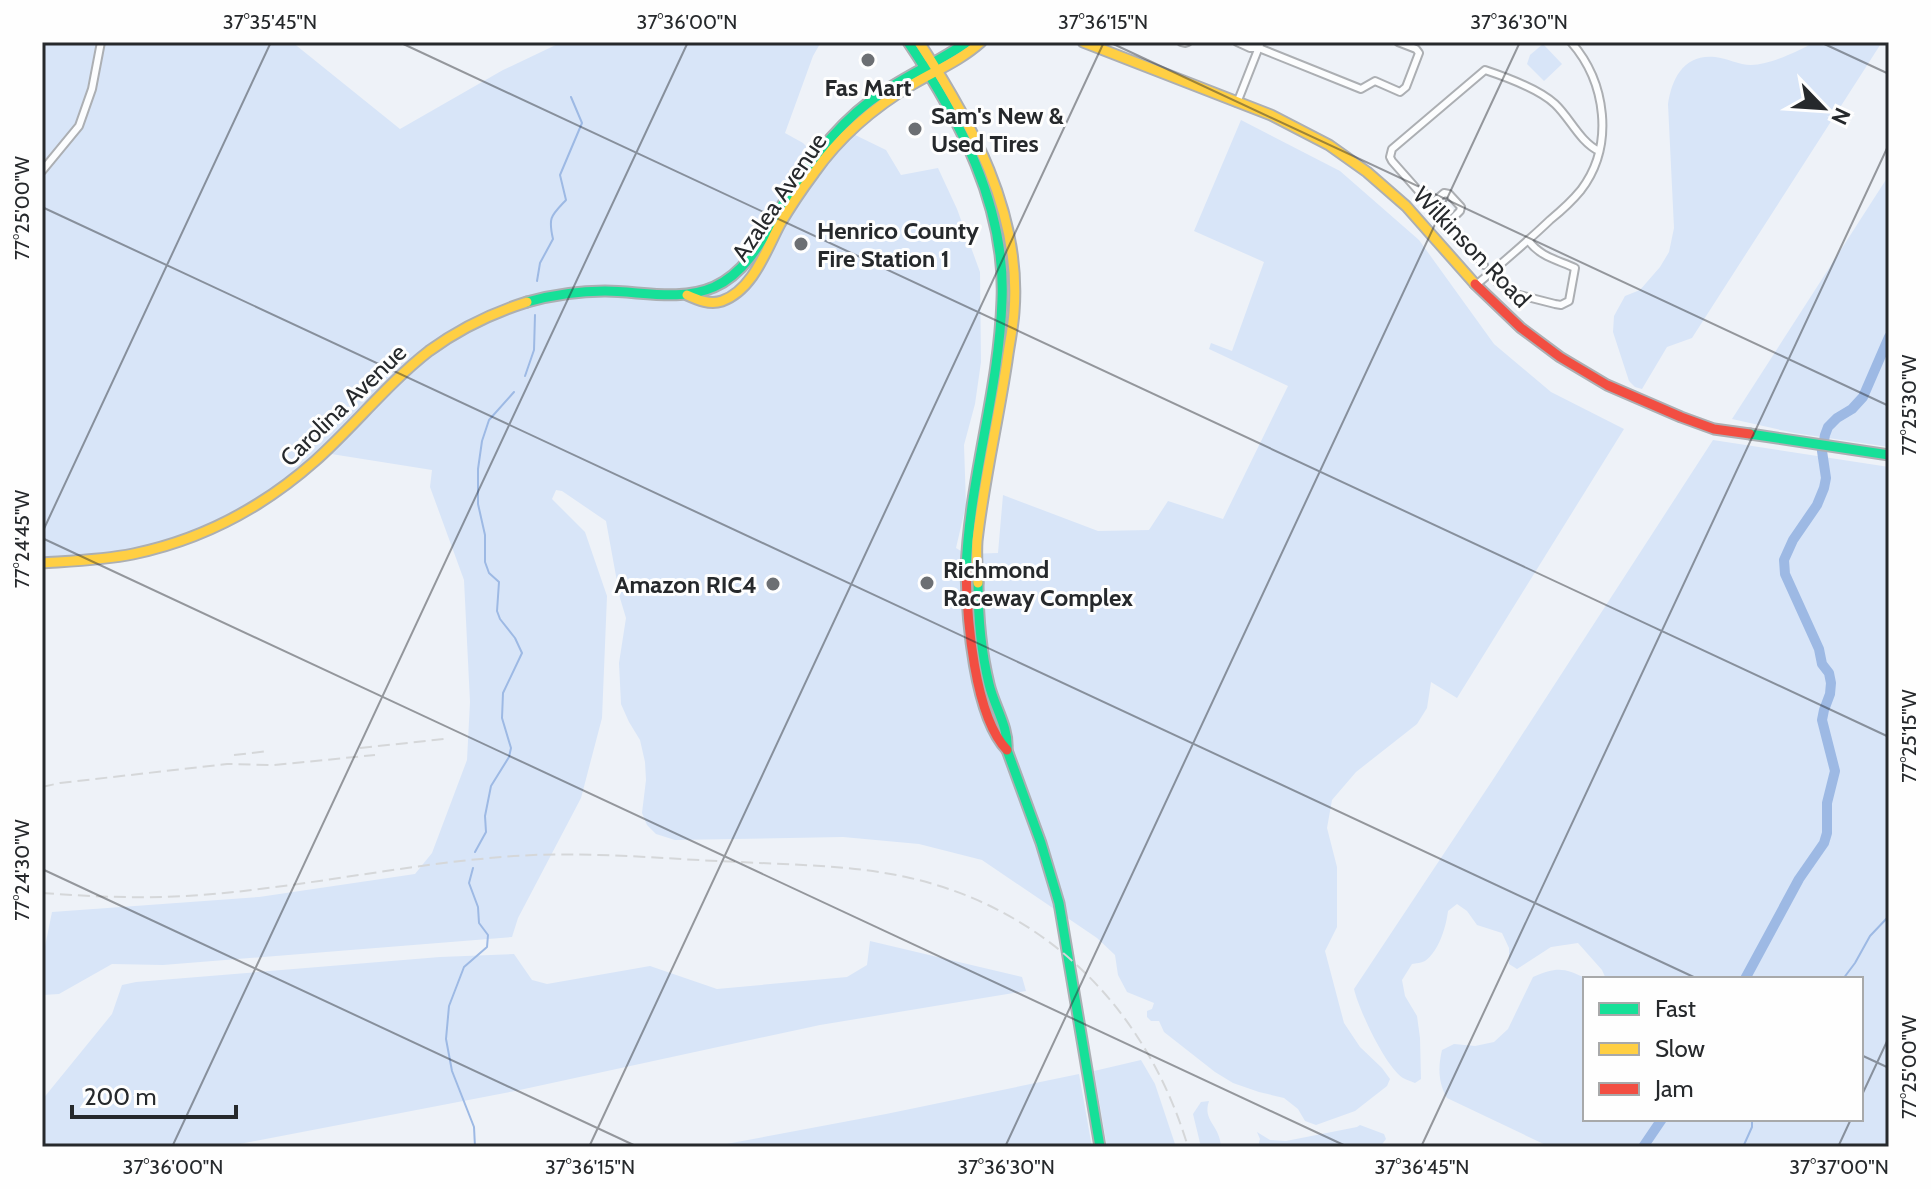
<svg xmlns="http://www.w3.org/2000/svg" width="1931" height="1189" font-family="Cabin,sans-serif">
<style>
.green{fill:#d8e5f8}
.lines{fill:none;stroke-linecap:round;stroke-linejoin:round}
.stream{stroke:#9db9e4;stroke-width:2}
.river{stroke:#9db9e4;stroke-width:10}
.street-casing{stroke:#acafb3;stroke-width:10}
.fast-casing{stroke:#acafb3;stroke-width:13}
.slow-casing{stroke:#acafb3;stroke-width:13}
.jam-casing{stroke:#acafb3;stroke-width:13}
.street{stroke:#fcfdfe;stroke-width:6}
.fast{stroke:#16e098;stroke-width:9}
.slow{stroke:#ffcf43;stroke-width:9}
.jam{stroke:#f24e42;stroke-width:9}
.rail{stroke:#d5d7d9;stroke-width:2;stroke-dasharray:12 6;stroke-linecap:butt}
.ticks{fill:none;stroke:#26292c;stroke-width:2;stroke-opacity:0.45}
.poi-dot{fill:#6c6f73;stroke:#fefefe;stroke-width:3}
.labels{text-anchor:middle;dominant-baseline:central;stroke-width:6;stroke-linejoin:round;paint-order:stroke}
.poi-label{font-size:24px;font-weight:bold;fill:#26292c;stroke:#fefefe;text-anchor:start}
.street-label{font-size:24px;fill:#26292c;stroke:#fefefe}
.neatline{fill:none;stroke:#26292c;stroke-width:3}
.ticks-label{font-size:20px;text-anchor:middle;fill:#26292c}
</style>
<rect width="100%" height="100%" fill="#eef2f8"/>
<!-- green -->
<g class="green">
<polygon points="42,42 292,42 400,129 503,70 562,42 821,42 813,56 785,133 803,143 822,162 849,132 886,150 901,175 938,168 957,209 980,272 981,362 975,404 964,445 966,505 956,548 966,554 998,553 1003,495 1098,531 1149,530 1168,501 1223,519 1288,386 1209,349 1211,343 1232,351 1264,262 1194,231 1241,120 1340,171 1419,240 1494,344 1551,392 1624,429 1457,698 1431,682 1427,708 1417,724 1356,772 1332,800 1327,828 1337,867 1337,927 1325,951 1344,1023 1360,1047 1382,1068 1390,1079 1387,1086 1355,1111 1316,1125 1305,1121 1298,1109 1284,1098 1259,1092 1233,1083 1215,1072 1164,1032 1159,1021 1151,1021 1147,1017 1147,1011 1152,1009 1154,1003 1127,992 1118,975 1115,955 1097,938 982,860 919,844 843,837 675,840 656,834 647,825 642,813 646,780 645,762 640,740 629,722 621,704 619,663 626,618 620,598 606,521 562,491 556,490 552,499 585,532 607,596 602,718 581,798 518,918 512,937 163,965 112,964 59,994 43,995 42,961 52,912 259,897 415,874 432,853 467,760 470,702 464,580 430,487 432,470 325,453 271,496 176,544 42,563"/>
<path d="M1815,42h67l-190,296 -25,9 -25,42 -7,-2 -6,-6 -16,-49 1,-16 11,-20 15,-6 20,-23 9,-15 5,-24 -6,-124c4,-26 16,-50 47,-47 12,1 24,8 36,8 19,0 47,-14 64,-23z"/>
<polygon points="1543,44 1562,64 1544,81 1527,64 1530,55"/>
<polygon points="1889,175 1889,447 1794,433 1732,419"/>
<path d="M1713,440l176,27v680h-339l-103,-49c-9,-16 -9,-31 -5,-48l12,-6 21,2 19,-4 14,-13 25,-52c24,-10 30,-10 54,2h-2v140h276v-140h-255l-4,-9 -24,-27 -27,4 -34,22 -8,-5v-16l-7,-15 -25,-8 -10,-14 -10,-7 -9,7c-2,16 -9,40 -23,50 -4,2 -9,2 -13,3l-10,16 3,16 12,20 3,22 1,41 -6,4c-4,-2 -9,-3 -12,-5 -18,-12 -44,-68 -49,-89l140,-211z"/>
<polygon points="870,941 1022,977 1026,991 820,1025 515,1091 224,1147 42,1147 42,1100 112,1014 122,985 136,982 440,957 514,954 532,980 547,984 650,966 717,989 847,977 867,965"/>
<polygon points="1141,1060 1155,1084 1176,1147 1107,1147 1094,1071"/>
<polygon points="1079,1074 1092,1147 710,1147 886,1114"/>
<path d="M1209,1101c-7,20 11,24 12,46h-20l-8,-33 8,-12z"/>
<polygon points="1360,1125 1384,1134 1386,1139 1380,1147 1258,1147 1260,1139 1257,1132 1270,1140 1286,1141 1357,1127"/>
</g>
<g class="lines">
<!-- stream -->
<g class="stream">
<path d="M537,281l3,-18 13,-24c-5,-22 -2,-23 13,-39l-6,-25 22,-52 -11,-26"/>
<polyline points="525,376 534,350 535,315"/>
<polyline points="475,852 486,832 485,816 491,786 509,757 511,748 502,718 503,693 522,653 515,638 500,619 497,611 499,582 489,573 485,562 485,535 478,504 478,469 482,441 489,420 514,392"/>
<polyline points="473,868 469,883 478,907 479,923 488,935 487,947 464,967 449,1006 446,1039 452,1071 474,1127 475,1147"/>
<polyline points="1843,979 1855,963 1870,936 1889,916"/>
<polyline points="1743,1147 1752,1127 1752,1119"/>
</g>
<!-- river -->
<g class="river">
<polyline points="1745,979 1799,879 1824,843 1827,833 1827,803 1835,771 1822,720 1824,710 1830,694 1831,683 1829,673 1822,664 1819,649 1785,574 1784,560 1793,540 1817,505 1824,488 1826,478 1822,451 1825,435 1828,427 1837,418 1852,409 1863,397 1889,337"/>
<polyline points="1643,1147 1662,1119"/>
</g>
<defs>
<g id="street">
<polyline points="1181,42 1185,43 1188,42"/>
<polyline points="1237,42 1250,48 1259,48 1361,89 1375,81 1400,92 1406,87 1419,53 1416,49 1398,42"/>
<polyline points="1237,103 1261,42"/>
<polyline points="42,171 79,126 92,89 101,42"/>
<polyline points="1431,204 1444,193 1449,194 1461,207 1460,211 1448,223"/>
<path d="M1484,265l-92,-104 -2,-4 2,-8 93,-79c21,7 54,19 70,34 15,14 25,38 44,47"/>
<path d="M1498,283l14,10 43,11 6,1 8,-4 6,-33c-17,-8 -35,-11 -47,-28"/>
<path d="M1476,285c25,-21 50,-42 74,-65 11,-9 22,-19 31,-30 34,-45 25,-108 -10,-148"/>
</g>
<g id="fast">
<path d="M908,42c51,76 98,164 94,258 -3,92 -33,180 -36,271"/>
<path d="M527,302c25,-7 51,-11 78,-11 35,0 75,11 109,-4 38,-17 54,-60 75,-93 26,-39 54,-76 94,-102 27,-18 57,-31 84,-50"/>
<polyline points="1750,434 1889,455"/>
<path d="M978,583c0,33 3,68 11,101 5,22 20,43 18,66l34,93 18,60 41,244"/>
</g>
<g id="slow">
<path d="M919,42c52,80 103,171 95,270 -1,16 -5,33 -7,49 -9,60 -23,119 -30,180 -1,14 0,28 1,42"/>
<polyline points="1083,42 1271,115 1329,145 1367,172 1406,206 1475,284"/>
<path d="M687,295c11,5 23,10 35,6 31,-11 44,-51 58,-77 10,-17 22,-35 34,-51 26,-37 60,-66 99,-89 24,-14 48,-24 68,-42"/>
<path d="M42,563c30,-2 61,-3 91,-9 68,-14 130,-47 182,-93 39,-35 73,-78 114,-110 30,-22 63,-38 98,-49"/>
</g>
<g id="jam">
<polyline points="1475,284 1521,328 1560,357 1607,385 1681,417 1714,429 1750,434"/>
<path d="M966,571c1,47 8,145 41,179"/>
</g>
</defs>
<!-- street casing -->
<use href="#street" class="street-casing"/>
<!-- fast casing -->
<use href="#fast" class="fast-casing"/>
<!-- slow casing -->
<use href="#slow" class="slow-casing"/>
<!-- jam casing -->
<use href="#jam" class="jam-casing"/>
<!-- street -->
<use href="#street" class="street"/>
<!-- fast -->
<use href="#fast" class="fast"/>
<!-- slow -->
<use href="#slow" class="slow"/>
<!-- jam -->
<use href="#jam" class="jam"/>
<!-- rail -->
<g class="rail">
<polyline points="360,748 444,739"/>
<polyline points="234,755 269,751"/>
<polyline points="42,787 60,783 227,764 274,765 375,755"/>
<path d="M42,893c53,4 107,6 160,2 101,-8 200,-30 300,-38 79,-7 159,2 237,5 56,3 112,3 167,15 141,31 241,133 282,270"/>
</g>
</g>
<!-- ticks -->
<path class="ticks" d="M399,42l1490,695M1109,42l780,364M1820,42l69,32M42,207l1656,772M42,533l229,-491M42,538l1306,609M42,869l596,278M1861,1055l28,13M1861,1097l28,-60M172,1147l516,-1105M589,1147l515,-1105M1005,1147l515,-1105M1421,1147l468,-1003M1838,1147l13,-28"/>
<!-- markers -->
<g class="poi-dot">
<circle cx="868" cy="60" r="8"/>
<circle cx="915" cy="129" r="8"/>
<circle cx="801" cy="244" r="8"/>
<circle cx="927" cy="583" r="8"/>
<circle cx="773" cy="584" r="8"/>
</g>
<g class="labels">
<!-- poi labels -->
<g class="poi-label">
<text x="868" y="87" text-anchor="middle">Fas Mart</text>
<text x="931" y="115">Sam's New &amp;<tspan x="931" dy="28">Used Tires</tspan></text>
<text x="817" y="230">Henrico County<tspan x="817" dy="28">Fire Station 1</tspan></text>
<text x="943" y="569">Richmond<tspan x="943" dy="28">Raceway Complex</tspan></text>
<text x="757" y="584" text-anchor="end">Amazon RIC4</text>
</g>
<!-- street labels -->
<g class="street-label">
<text transform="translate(779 197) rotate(-56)">Azalea Avenue</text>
<text transform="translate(1472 247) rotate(46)">Wilkinson Road</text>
<text transform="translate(343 405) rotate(-44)">Carolina Avenue</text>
</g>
</g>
<!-- border -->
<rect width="1931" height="1189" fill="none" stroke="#fefefe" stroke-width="88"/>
<!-- legend -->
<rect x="1583" y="977" width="280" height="144" fill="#fefefe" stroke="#a8a9aa" stroke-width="2"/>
<rect x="1599" y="1003" width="40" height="12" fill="#16e098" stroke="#a8a9aa" stroke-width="2"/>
<text x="1655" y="1017" font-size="24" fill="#26292c">Fast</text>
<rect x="1599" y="1043" width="40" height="12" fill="#ffcf43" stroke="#a8a9aa" stroke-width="2"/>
<text x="1655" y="1057" font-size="24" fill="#26292c">Slow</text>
<rect x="1599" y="1083" width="40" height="12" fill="#f24e42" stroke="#a8a9aa" stroke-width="2"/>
<text x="1655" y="1097" font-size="24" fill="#26292c">Jam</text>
<!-- north arrow -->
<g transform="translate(1823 108) rotate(115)" stroke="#fefefe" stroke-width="6" paint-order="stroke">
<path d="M0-6L14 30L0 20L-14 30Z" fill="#26292c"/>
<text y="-12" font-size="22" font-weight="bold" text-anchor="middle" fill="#26292c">N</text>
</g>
<!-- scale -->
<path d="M72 1105v12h164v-12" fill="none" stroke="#26292c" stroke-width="4"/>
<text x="84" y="1105" font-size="24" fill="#26292c" stroke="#fefefe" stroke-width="6" paint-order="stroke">200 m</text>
<rect x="44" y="44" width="1843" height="1101" class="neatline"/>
<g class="ticks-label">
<text x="270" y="29">37°35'45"N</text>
<text x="687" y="29">37°36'00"N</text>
<text x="1103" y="29">37°36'15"N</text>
<text x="1519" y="29">37°36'30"N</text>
<text transform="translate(22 208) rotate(-90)" y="7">77°25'00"W</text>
<text transform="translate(1909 405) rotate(-90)" y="7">77°25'30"W</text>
<text transform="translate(22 539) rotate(-90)" y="7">77°24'45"W</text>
<text transform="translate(1909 736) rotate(-90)" y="7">77°25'15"W</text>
<text transform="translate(22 870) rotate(-90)" y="7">77°24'30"W</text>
<text transform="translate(1909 1067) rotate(-90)" y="7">77°25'00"W</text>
<text x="173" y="1174">37°36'00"N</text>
<text x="590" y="1174">37°36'15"N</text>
<text x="1006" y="1174">37°36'30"N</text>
<text x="1422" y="1174">37°36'45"N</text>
<text x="1839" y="1174">37°37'00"N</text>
</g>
</svg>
